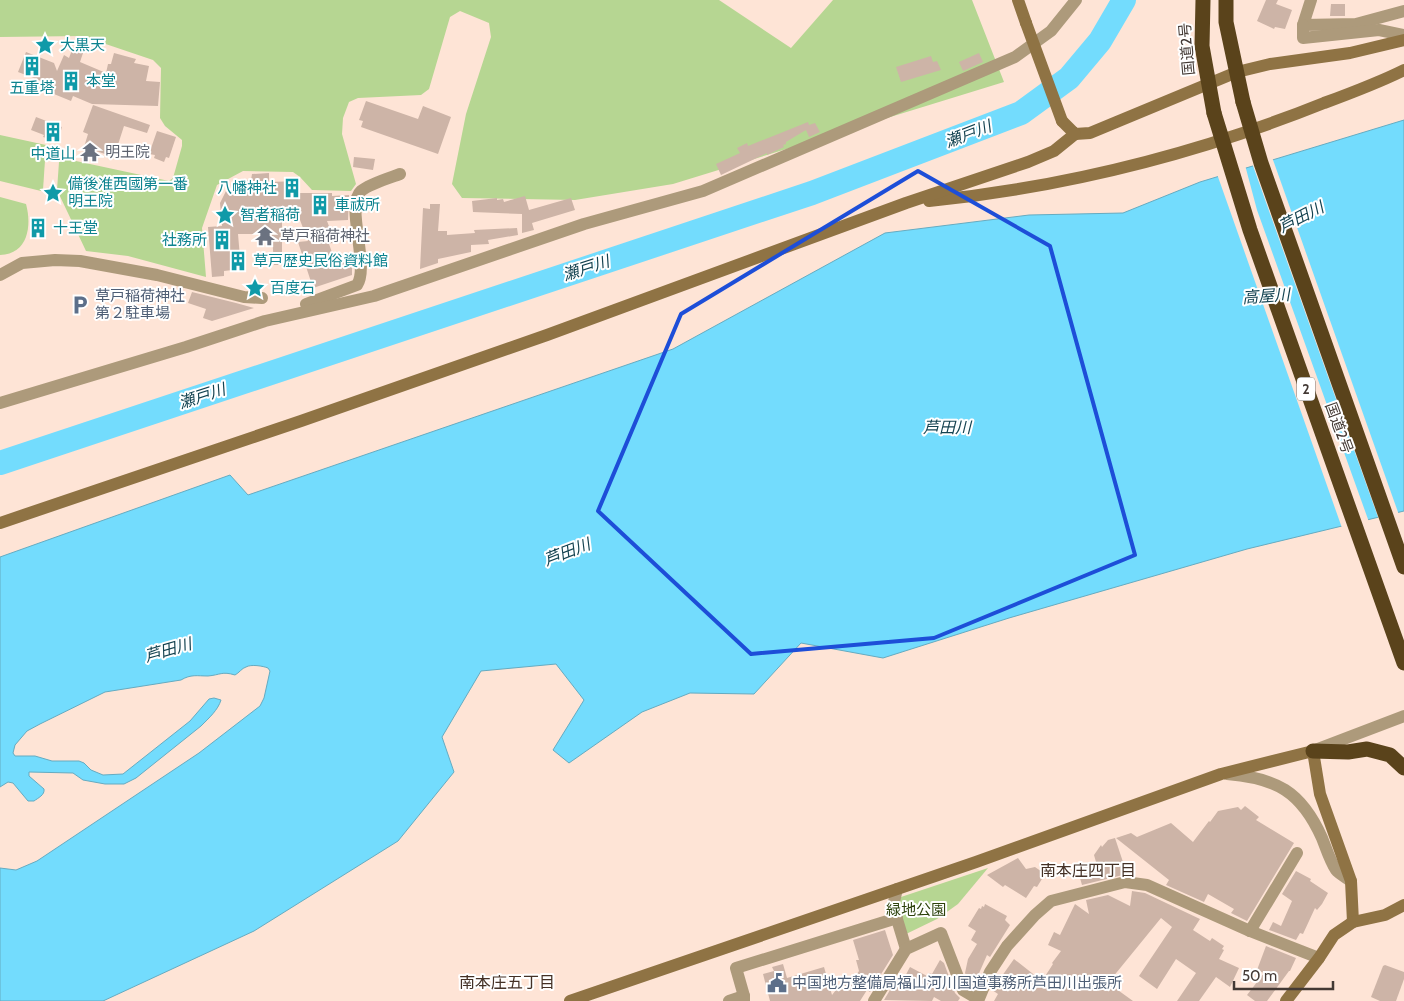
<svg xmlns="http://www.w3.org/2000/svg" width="1404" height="1001" font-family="Cabin,'Noto Sans JP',sans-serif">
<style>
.green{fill:#b6d692}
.water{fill:#73dcfd;stroke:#65abc1}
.pier{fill:#fee4d6}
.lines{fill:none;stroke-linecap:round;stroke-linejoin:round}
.river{stroke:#73dcfd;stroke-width:24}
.building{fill:#cdb4a7}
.street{stroke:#ad9a7b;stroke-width:12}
.secondary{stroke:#8f7344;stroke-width:12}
.highway{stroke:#5a431b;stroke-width:15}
.secondary-bridge{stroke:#8f7344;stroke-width:12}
.highway-bridge{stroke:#5a431b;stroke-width:15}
.marked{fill:none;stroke:#1d4ed8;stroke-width:4;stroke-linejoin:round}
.labels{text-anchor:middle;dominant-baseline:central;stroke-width:4;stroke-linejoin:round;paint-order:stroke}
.shield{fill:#fff;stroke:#7b7471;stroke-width:1}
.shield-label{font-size:14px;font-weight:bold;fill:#433934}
.culture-label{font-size:15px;fill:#0d838f;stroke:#fff;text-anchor:start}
.street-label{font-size:15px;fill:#433934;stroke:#fff}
.worship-label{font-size:15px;fill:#5b616d;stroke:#fff;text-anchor:start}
.service-label{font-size:15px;fill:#4e5e75;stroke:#fff;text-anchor:start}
.park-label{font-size:15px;fill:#2d420c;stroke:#fff}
.water-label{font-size:16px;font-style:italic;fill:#144351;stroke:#fff}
.neighbourhood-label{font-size:16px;fill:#443126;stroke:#fff}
</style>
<rect width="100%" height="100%" fill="#fee4d6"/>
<!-- green -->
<g class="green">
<polygon points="0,0 719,0 791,48 833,0 972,0 1004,82 673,184 575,200 462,198 452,184 466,114 491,37 489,23 460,11 450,17 429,89 421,95 358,98 349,102 343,118 342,134 356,184 351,191 312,190 300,177 293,172 243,171 217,185 202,228 206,277 128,256 86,251 57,190 59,162 62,158 169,181 173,178 182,146 182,140 165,126 160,118 161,68 153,60 82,36 0,37"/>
<polygon points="0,135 46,145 43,190 41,191 0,181"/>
<path d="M0,197l26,7c6,22 2,50 -26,51z"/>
<polygon points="988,868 958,904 937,919 904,935 895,899"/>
</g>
<!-- water -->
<path class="water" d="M1404,120v391l-157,38 -238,69 -126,40 -82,-15 -47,51 -64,-1 -48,19 -73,51 -16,-13 31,-50 -28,-36 -75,7 -39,66 12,35 -56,69 -144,90 -151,70h-103v-133l16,2 21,-9 162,-108 61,-47 4,-8 6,-27 -2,-3c-5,-2 -17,-4 -22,-1 -4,1 -7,6 -11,8 -13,-4 -15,0 -27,1 -11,0 -17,-2 -27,4l-76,12 -65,32 -13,7 -12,14 -2,8 2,3h20l17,5h27l5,2 7,7 12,5 20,-1 67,-53 19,-22 5,-1 7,2c-3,10 -12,18 -20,26l-65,52 -12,6h-19l-22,-4 -10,-7 -44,-1v4l15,13c1,6 -6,9 -10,12h-6l-15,-18 -5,-1 -8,5v-230l230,-82 18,20 425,-146 212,-116 144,-18 94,-2 77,-31z"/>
<!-- pier -->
<g class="pier">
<polygon points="1272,157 1399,515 1379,520 1252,163"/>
<polygon points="1245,165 1257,210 1369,522 1342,528 1217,174"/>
</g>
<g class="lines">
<!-- river -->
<polyline class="river" points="0,463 812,193 1021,113 1069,78 1100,41 1124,0"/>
</g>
<!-- building -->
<g class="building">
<polygon points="1266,0 1278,0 1276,4 1292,10 1285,29 1275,27 1274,29 1257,21"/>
<polygon points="1331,4 1345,4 1345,16 1330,16"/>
<polygon points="73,47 84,50 80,62 106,73 108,64 111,64 114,53 136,59 134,63 149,66 146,81 160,82 158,106 92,104 73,96 71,101 49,92 52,85 18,72 26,52 54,63 57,71 64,55 69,58"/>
<polygon points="979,53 983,62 963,71 959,62"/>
<polygon points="931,56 933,62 937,61 941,70 901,82 896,67"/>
<polygon points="366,101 418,119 423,106 451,117 438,154 361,127 363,121 359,120"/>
<polygon points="93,105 150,125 147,133 124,126 114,157 84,147 88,134 83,132"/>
<polygon points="36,117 62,127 58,141 43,137 44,135 31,130"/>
<polygon points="808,122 809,125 815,123 820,132 809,137 806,130 786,142 786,144 783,145 784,147 767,155 767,153 721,175 716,164 740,153 737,148 747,143 748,146"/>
<polygon points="157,131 176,137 169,158 166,157 164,162 154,158 155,155 149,154"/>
<polygon points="354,157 375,159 373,170 353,167"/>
<polygon points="269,173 269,182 299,181 300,193 332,193 332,196 349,195 348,220 327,221 335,242 329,244 335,261 352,261 352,275 313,288 298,242 308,241 300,220 282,220 282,265 274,265 272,234 238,234 241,269 224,271 224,276 212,277 208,227 222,226 220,203 226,191 244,191 243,180 251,180 252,174"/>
<polygon points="525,196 529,210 571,198 575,210 532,223 534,230 522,233 522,214 473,212 472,201 497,198 497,200 503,199 504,202"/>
<polygon points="430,204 440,204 438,231 447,231 447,235 475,233 474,230 517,228 518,235 488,240 489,244 471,245 471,252 438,259 438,263 420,269 423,208 430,209"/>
<polygon points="45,220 45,235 32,235 31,221"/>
<polygon points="192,292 236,303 254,308 212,321 203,318 206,309 188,303"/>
<polygon points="1245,806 1259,817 1256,820 1294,843 1247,921 1231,913 1234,909 1208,894 1204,902 1166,885 1169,880 1116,838 1131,833 1137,837 1171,823 1193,842 1209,821 1210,822 1218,811 1238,807 1241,810"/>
<polygon points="1115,838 1127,874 1082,885 1078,871 1085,869 1084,865 1096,862 1094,855 1101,845 1102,847 1108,840"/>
<polygon points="1018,858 1026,869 1035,867 1045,874 1037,887 1034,886 1026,898 1005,885 1003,887 987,875"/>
<polygon points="1296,871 1311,879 1310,881 1328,893 1322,904 1317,910 1315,908 1303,934 1300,933 1296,940 1269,930 1273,922 1281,926 1292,901 1282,894"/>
<polygon points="1132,891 1145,893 1200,919 1193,930 1210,941 1212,938 1224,946 1222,949 1224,950 1219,959 1239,968 1230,987 1216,977 1199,1001 1177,1001 1196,973 1176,959 1157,989 1139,976 1172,927 1161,918 1108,983 1133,1001 994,1001 998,994 992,990 1014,959 1042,981 1053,964 1052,963 1061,951 1048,945 1054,932 1060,935 1075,904 1089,914 1086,900 1108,895 1130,906"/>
<polygon points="985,904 1007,916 1005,920 1010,925 990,957 987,955 973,987 970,984 965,973 968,959 977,944 971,940 976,931 968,926 979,908 981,909 982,906 984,907"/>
<polygon points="885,930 893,955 870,992 867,990 860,1001 770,1001 763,974 774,971 772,967 783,964 787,978 824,967 832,995 844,980 850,984 859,971 856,960 859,960 853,940"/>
<polygon points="1266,946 1296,958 1290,971 1289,971 1267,1001 1255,1001 1247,995 1264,973 1257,970"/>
<polygon points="940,960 944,963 955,993 960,998 958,1001 941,1001 934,997 932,1001 884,1000 899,975 902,982 910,967 927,976 929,973 932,974"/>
<polygon points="1385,965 1404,972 1404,979 1396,1001 1380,1001 1371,997 1383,966"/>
</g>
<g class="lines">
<!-- street -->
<g class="street">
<polyline points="1311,0 1303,25 1356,24 1404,11"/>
<polyline points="1303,25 1303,38 1379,30 1404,35"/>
<polyline points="0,275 22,263 55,260 80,261 157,275 244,297 262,298"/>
<path d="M306,304l51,-19c13,-19 -12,-80 4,-94 8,-7 28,-13 39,-17"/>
<polyline points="0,403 186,347 265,321 374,296 584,224 703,191 1015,57 1051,31 1076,0"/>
<polyline points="1315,750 1404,716"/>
<path d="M1227,774c49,4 74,17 95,64 4,10 8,23 14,32 3,4 11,8 15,11"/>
<polyline points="897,889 893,906 906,949"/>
<polyline points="1250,931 1297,853"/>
<polyline points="729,1001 744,996"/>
<polyline points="744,1001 744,996 736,968 897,918"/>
<polyline points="874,1001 906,949 941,933 963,990 978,999"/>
<polyline points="978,1001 990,972 1007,946 1035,915 1051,901 1125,882 1147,885 1250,931 1319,958"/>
</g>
<!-- secondary -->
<g class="secondary">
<polyline points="1018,0 1026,23"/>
<polyline points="1062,121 1075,134 1090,133 1237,72 1270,64 1350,53 1404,40"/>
<path d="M929,201c136,-14 268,-47 395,-98 27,-10 54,-20 80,-33"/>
<polyline points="0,523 301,421 547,335 906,203 1028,162 1054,151 1075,134"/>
<polyline points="570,1001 976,862 1221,774 1313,751 1320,794 1351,881 1353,922"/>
<polyline points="1286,1001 1319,958 1334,935 1353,922 1385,915 1404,905"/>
</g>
<!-- highway -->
<g class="highway">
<polyline points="1203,0 1202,46 1214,113"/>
<polyline points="1226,0 1226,22 1243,102"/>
<polyline points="1313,751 1348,752 1367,749 1390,755 1404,768"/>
</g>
<!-- secondary-bridge -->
<polyline class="secondary-bridge" points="1026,23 1062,121"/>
<!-- highway-bridge -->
<g class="highway-bridge">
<polyline points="1243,102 1261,163 1404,567"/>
<polyline points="1214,113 1250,230 1404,663"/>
</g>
</g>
<!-- marked area -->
<path class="marked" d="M918,171l132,75 85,309 -201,83 -183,16 -153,-143 83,-197z"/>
<!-- icons -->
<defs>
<symbol id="sight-bare" viewBox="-9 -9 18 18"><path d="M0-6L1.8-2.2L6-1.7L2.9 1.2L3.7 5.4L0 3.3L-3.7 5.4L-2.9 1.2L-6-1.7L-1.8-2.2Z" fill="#0f9aa8" stroke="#fff" stroke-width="2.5" paint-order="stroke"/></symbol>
<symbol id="building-bare" viewBox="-9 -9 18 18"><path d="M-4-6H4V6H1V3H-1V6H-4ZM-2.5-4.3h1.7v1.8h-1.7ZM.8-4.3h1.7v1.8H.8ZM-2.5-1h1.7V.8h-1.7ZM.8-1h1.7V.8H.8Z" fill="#0f9aa8" stroke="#fff" stroke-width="2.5" paint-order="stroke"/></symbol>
<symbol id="temple-bare" viewBox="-9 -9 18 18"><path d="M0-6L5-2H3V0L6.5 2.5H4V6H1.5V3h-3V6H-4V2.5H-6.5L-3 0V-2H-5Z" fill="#6b7280" stroke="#fff" stroke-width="2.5" paint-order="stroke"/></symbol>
<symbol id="parking-bare" viewBox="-9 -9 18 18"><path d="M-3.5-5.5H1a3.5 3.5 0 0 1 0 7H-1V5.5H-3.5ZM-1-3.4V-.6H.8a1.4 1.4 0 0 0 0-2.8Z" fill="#5c6f8a" stroke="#fff" stroke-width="2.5" paint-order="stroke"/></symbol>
<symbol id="civic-bare" viewBox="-9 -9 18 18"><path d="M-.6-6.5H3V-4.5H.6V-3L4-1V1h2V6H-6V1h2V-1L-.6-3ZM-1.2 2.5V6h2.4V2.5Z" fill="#5c6f8a" stroke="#fff" stroke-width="2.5" paint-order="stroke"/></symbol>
</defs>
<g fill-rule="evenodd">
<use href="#sight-bare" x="31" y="31" width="28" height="28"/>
<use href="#building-bare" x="18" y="52" width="28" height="28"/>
<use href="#building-bare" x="57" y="67" width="28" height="28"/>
<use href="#building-bare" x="39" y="118" width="28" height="28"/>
<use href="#temple-bare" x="76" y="138" width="28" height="28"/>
<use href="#building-bare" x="278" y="174" width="28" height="28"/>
<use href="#sight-bare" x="39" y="179" width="28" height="28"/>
<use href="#building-bare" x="306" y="191" width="28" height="28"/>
<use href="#sight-bare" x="211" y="201" width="28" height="28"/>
<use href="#building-bare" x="24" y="214" width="28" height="28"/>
<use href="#temple-bare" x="251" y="222" width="28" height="28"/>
<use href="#building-bare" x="208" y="226" width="28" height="28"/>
<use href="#building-bare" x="224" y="247" width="28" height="28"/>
<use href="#sight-bare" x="241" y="274" width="28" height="28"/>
<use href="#parking-bare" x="66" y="291" width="28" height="28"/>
<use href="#civic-bare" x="763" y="969" width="28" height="28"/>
</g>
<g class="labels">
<!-- shield labels -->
<rect class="shield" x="1297" y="377.5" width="18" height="23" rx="4"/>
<g class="shield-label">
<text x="1306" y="389">2</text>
</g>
<!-- culture labels -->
<g class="culture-label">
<text x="60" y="45">大黒天</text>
<text x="86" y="81">本堂</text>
<text x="32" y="88" text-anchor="middle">五重塔</text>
<text x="53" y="154" text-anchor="middle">中道山</text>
<text x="68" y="184">備後准西國第一番<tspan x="68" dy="17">明王院</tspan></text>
<text x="277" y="188" text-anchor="end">八幡神社</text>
<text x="335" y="205">車祓所</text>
<text x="240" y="215">智者稲荷</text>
<text x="53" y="228">十王堂</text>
<text x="207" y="240" text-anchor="end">社務所</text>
<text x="253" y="261">草戸歴史民俗資料館</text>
<text x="270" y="288">百度石</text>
</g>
<!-- street labels -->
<g class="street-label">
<text transform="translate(1187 49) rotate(-95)">国道2号</text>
<text transform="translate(1339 428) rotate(70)">国道2号</text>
</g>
<!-- worship labels -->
<g class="worship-label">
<text x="105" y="152">明王院</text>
<text x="280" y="236">草戸稲荷神社</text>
</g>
<!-- service labels -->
<g class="service-label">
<text x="95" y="296">草戸稲荷神社<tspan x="95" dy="17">第２駐車場</tspan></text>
<text x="792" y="983">中国地方整備局福山河川国道事務所芦田川出張所</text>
</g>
<!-- park labels -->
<g class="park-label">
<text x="916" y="910">緑地公園</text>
</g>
<!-- water labels -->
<g class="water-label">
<text transform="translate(968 134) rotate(-21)">瀬戸川</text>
<text transform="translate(1301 217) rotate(-27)">芦田川</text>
<text transform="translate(586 268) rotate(-18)">瀬戸川</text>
<text transform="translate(1266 296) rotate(-4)">高屋川</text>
<text transform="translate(202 396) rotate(-18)">瀬戸川</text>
<text x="947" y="427">芦田川</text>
<text transform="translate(567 552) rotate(-21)">芦田川</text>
<text transform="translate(168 650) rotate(-16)">芦田川</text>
</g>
<!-- neighbourhood labels -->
<g class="neighbourhood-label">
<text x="1088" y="870">南本庄四丁目</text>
<text x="507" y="982">南本庄五丁目</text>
</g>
</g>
<!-- scale -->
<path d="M1234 981v8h99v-8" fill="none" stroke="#433934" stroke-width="2.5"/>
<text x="1242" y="981" font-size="15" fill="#433934" stroke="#ffffff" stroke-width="4" paint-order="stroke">50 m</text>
</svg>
